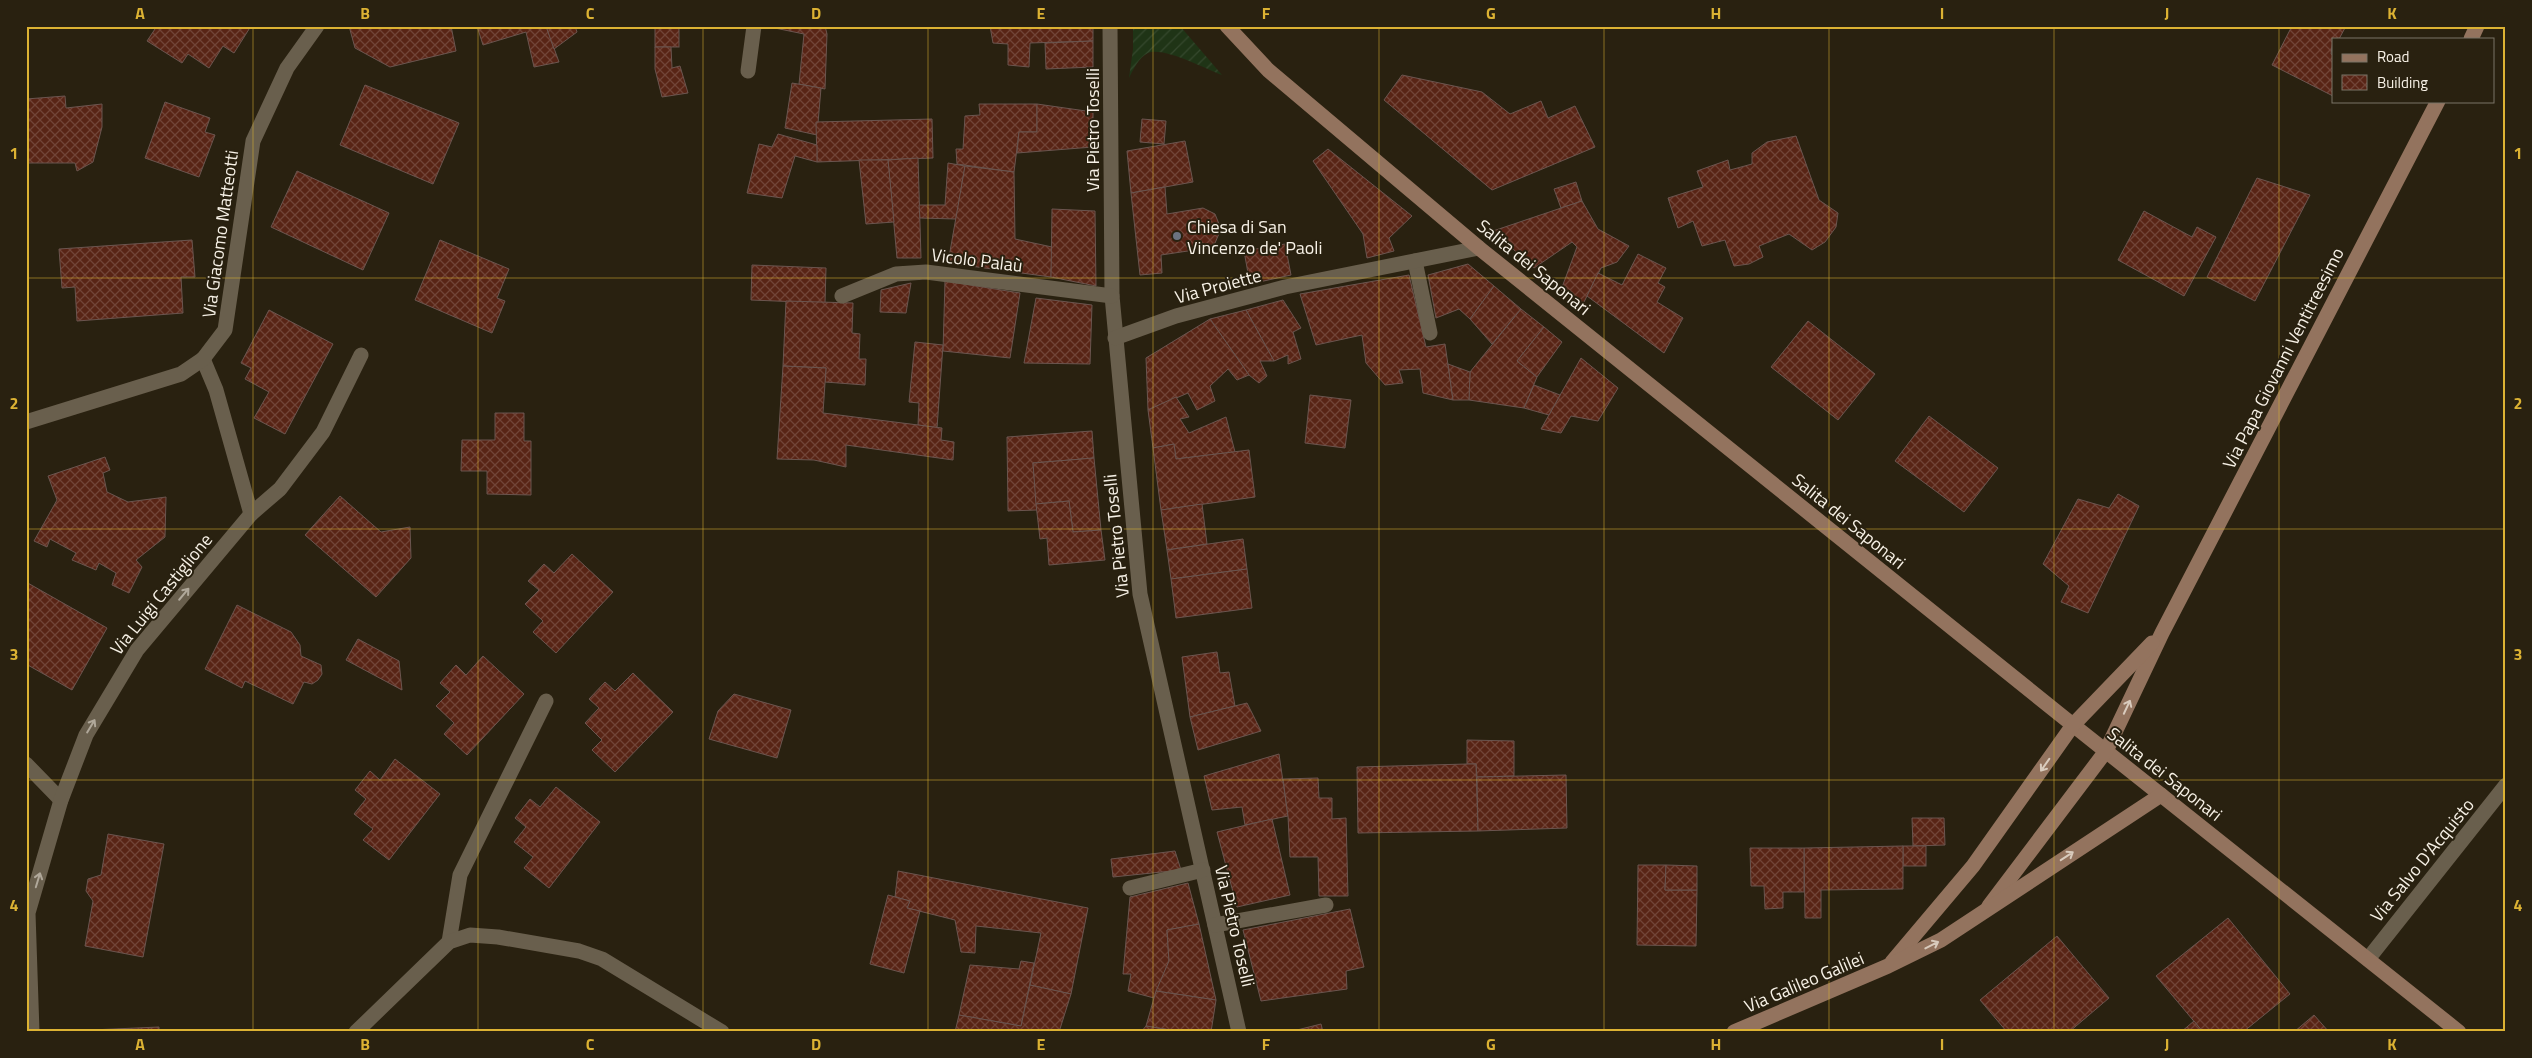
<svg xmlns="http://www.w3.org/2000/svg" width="2532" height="1058" font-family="'Titillium Web',sans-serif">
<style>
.garden{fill:url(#garden-furrows)}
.building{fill:url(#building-cross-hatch);stroke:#6b554f}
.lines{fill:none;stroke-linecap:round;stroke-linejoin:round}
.street{stroke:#695f4d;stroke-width:15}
.secondary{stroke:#93735e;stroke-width:15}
.oneway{stroke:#b0a89a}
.oneway2{stroke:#d9cbbd}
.grid{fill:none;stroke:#dcb233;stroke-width:1;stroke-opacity:0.55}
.worship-dot{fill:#6b7280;stroke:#292110;stroke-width:2}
.labels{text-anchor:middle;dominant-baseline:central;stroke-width:4;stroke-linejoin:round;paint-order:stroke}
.street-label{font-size:18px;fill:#f7f1e6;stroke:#292110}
.poi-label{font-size:18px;fill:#f7f1e6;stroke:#292110;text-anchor:start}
.neatline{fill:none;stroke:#dcb233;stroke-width:2}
.grid-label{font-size:16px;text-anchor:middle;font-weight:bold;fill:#dcb233}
</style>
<defs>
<pattern id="garden-furrows" width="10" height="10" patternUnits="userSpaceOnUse" patternTransform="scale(1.25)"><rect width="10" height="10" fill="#1f3416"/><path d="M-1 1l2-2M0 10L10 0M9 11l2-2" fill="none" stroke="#35482d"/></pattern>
<pattern id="building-cross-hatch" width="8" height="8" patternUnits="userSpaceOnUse" patternTransform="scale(1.25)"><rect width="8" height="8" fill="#582415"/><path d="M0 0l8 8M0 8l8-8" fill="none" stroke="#714437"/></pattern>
</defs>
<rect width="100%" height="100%" fill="#292110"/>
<!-- garden -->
<path class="garden" d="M1133,26h47l42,49c-16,-6 -59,-29 -74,-22 -9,4 -15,17 -19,25l4,-29z"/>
<!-- building -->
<g class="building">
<polygon points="157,26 251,26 234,53 223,46 209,68 188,54 182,63 147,41"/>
<polygon points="349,26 451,26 456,51 390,67 355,48"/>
<polygon points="477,26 546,26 559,62 534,67 526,32 483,45"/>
<polygon points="546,26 575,26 577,32 554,49"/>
<rect x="655" y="26" width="24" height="21"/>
<polygon points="765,26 825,26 827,34 825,89 799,84 804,34"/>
<polygon points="990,26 1093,26 1093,41 1030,43 1029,67 1008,65 1008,44 993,43"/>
<polygon points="2292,26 2346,26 2339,39 2333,39 2331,54 2333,55 2333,96 2272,65"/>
<polygon points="1093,41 1093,67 1046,69 1045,43"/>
<polygon points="655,47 671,47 672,68 680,66 688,93 662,97 655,69"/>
<polygon points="1402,75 1482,92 1510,114 1541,101 1548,118 1575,106 1595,147 1492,190 1384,100"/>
<polygon points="792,83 821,88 817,135 785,128"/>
<polygon points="365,85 459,123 433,184 340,145"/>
<polygon points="65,96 66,108 102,104 102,127 93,162 77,171 75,163 26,163 26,99"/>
<polygon points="165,102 210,118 205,132 215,135 199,177 145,158"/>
<polygon points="979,104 1037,104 1037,132 1019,132 1014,172 957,164 956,149 963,149 965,116 980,115"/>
<polygon points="1037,104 1093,112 1093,147 1017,153 1019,132 1037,132"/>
<polygon points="932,119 933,158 817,162 816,122"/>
<polygon points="1142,119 1166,121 1164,144 1140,142"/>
<polygon points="778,134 817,145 817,162 795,156 782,198 747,193 759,144 772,147"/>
<polygon points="1796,136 1819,200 1838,213 1836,227 1825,242 1812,250 1789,234 1759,246 1763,257 1749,264 1734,266 1725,240 1702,246 1693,221 1678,228 1668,198 1703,187 1697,171 1728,160 1730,170 1752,164 1752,153 1767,142"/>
<polygon points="1185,141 1193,182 1131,193 1127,151"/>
<polygon points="1328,149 1412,216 1389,238 1394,251 1367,258 1363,234 1313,161"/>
<polygon points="918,158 921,258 897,258 888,160"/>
<polygon points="859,160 888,160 894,222 866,224"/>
<polygon points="948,163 965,166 956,219 920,218 919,205 945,205"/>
<polygon points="965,166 1014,172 1015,239 1052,247 1051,277 948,263"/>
<polygon points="297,171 389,213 363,270 271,227"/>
<polygon points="2257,178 2310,195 2255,301 2207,277"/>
<polygon points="1576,182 1582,201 1561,208 1554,189"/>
<polygon points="1165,187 1167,214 1203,208 1215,214 1221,229 1215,243 1208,248 1161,255 1162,273 1140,275 1131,193"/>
<polygon points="1582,201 1598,229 1629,246 1617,262 1601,268 1582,306 1561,290 1577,247 1572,242 1534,268 1493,231"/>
<polygon points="1052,209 1095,211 1096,286 1051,277"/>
<polygon points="2144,211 2192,237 2197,227 2216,237 2184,296 2118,260"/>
<polygon points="192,240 195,277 181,277 183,313 77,321 75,287 62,288 59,249"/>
<polygon points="440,240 509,269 497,298 505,301 492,333 415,300"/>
<polygon points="1285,244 1291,275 1250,284 1244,251"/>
<polygon points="1638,254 1666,268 1658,283 1665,287 1657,302 1683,318 1664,353 1587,296 1598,273 1622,285"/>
<polygon points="1468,264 1494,286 1470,319 1459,309 1436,318 1428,275"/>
<polygon points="752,265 826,268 825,303 751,300"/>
<polygon points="1409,275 1426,347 1445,344 1453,400 1423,393 1420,369 1399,370 1403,383 1385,385 1366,363 1362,335 1316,345 1300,294"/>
<polygon points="945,281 1020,293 1010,358 943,351"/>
<polygon points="911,283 906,313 880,312 881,290"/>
<polygon points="1494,286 1521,309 1492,344 1470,319"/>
<polygon points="1036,298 1092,305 1090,364 1024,363"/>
<polygon points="1283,300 1301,328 1293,332 1301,359 1288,364 1288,355 1274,361 1246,310"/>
<polygon points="786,301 853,303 852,333 860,334 859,359 866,359 865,385 825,382 826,368 783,366"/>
<polygon points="1521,309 1544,327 1517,361 1537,377 1524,408 1469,400 1470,372"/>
<polygon points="269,310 333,344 285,434 254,418 269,392 245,379 251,368 241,363"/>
<polygon points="1246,310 1274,361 1260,361 1267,376 1259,383 1249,375 1210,319"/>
<polygon points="1210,319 1249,375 1237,380 1228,369 1210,386 1215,401 1197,410 1188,393 1148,410 1146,358"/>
<polygon points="1808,321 1875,374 1838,420 1771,367"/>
<polygon points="1544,327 1562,342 1537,377 1517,361"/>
<polygon points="915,342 943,345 937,428 918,425 919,403 909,402"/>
<polygon points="1581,358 1618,388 1598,421 1571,416 1561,433 1541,429"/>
<polygon points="1448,364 1470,372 1469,400 1453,400"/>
<polygon points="783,366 826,368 823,413 942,428 941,440 954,442 953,460 846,445 846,467 814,460 777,459"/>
<polygon points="1534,385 1560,395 1549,415 1524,408"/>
<polygon points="1310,395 1351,400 1345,448 1305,443"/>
<polygon points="1176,397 1189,417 1180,419 1189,433 1226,417 1235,452 1176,459 1174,444 1153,448 1148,410"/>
<polygon points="495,413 524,413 524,441 531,441 531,495 487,494 487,471 461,471 462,440 495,440"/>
<polygon points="1929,416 1998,468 1964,512 1895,461"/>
<polygon points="1092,431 1094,458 1033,463 1037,510 1008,511 1007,437"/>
<polygon points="1174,444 1176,459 1249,450 1255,497 1161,510 1153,448"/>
<polygon points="105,457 110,470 103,473 107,492 128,502 166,497 165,537 136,560 142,567 129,593 112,585 116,573 99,563 96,570 72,560 76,553 50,539 47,547 34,541 57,500 48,476"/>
<polygon points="1094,458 1101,530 1073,532 1069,501 1036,504 1033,463"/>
<polygon points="2118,494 2139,506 2088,613 2061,602 2069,586 2043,564 2078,499 2109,508"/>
<polygon points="340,496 381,532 410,527 411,558 376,597 305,535"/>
<polygon points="1069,501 1073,532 1101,530 1105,560 1049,565 1047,538 1040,539 1036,504"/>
<polygon points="1202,504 1207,544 1167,550 1161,510"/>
<polygon points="1243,539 1247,569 1171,579 1167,550"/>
<polygon points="572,554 613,592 556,653 533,632 543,621 525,604 539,590 528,581 544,564 554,573"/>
<polygon points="1247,569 1252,608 1176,618 1171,579"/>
<polygon points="26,582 107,628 72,690 26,664"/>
<polygon points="237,605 291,632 300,645 301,656 321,665 322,674 318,680 312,684 304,682 293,704 245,681 242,688 205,669"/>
<polygon points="358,639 399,661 402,690 346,660"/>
<polygon points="1217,652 1220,673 1229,672 1235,706 1190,717 1182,657"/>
<polygon points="483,656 524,694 467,755 444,734 454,723 436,706 450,692 440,683 456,665 466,675"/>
<polygon points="633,673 673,712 615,772 592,750 602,740 585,723 599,708 589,699 605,682 615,691"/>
<polygon points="734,694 791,710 777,758 709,739 718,711"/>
<polygon points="1247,703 1261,731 1198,750 1190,717"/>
<polygon points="1467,740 1514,741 1514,776 1477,777 1476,764 1467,764"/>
<polygon points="1279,754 1288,816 1245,825 1242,807 1212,810 1204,776"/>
<polygon points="395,759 440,794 389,860 363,840 373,829 354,814 366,799 355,790 370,771 380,780"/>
<polygon points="1467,764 1476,764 1478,831 1358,833 1357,767"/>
<polygon points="1566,775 1567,828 1478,831 1477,777"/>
<polygon points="1318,778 1319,798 1332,798 1332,819 1346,818 1348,896 1319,896 1318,857 1290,857 1288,816 1283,779"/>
<polygon points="556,787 600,822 549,888 524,868 533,857 514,842 526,827 515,818 530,799 540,807"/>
<polygon points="1912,818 1944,818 1945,845 1913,846"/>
<polygon points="1272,819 1290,895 1237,907 1217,832"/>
<polygon points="108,834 164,844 143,957 85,946 93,901 86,891 88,879 101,875"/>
<rect x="1903" y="846" width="23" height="20"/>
<polygon points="1903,846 1903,889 1821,890 1821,918 1805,918 1804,848"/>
<polygon points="1750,848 1804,848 1804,892 1783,892 1783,908 1765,909 1764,886 1751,886"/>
<polygon points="1175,851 1181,870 1113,877 1111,859"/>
<polygon points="1638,865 1666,865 1665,890 1697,890 1696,946 1637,945"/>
<polygon points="1666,865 1697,866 1697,890 1665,890"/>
<polygon points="898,871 1088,908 1071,994 1030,985 1041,933 976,926 975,953 961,952 955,920 907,908 910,901 895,897"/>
<polygon points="1188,883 1199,924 1167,930 1169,961 1154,998 1128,991 1131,974 1123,974 1130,897"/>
<polygon points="888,895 910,901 907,908 920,911 904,973 870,964"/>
<polygon points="1350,909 1364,967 1346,971 1347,989 1261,1001 1243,930"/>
<polygon points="2228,918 2290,994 2243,1032 2203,1032 2156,976"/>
<polygon points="1199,924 1216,1000 1156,991 1169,961 1167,930"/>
<polygon points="2057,936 2109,998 2069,1032 2007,1032 1980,1000"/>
<polygon points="1021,961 1034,963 1021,1026 959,1015 970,965 1019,969"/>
<polygon points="1030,985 1071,994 1059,1032 955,1032 959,1015 1021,1026"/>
<polygon points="1156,991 1216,1000 1211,1032 1182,1032 1146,1026"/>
<polygon points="2314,1015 2329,1032 2294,1032"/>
<polygon points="2194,1021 2203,1032 2181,1032"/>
<polygon points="1321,1024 1323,1032 1289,1032"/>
<polygon points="1146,1026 1182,1032 1141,1032"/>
<polygon points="159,1027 159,1032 68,1032 68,1031"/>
</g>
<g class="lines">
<!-- street -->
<g class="street">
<polyline points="1110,26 1112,296 1140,594 1239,1032"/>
<polyline points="748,71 754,26"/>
<polyline points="1415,261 1430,333"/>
<polyline points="842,296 896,274 926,272 1112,296"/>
<polyline points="1115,338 1176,316 1285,287 1479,248"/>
<polyline points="203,359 216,390 251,514"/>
<polyline points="26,422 181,374 203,359 225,330 253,141 287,68 317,26"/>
<polyline points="26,764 61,800"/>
<polyline points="1130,888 1203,870"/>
<polyline points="1215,925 1326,905"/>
<polyline points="449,942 460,875 546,701"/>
<polyline points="2368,959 2506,785"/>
<polyline points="32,1032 28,913 61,800 86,735 137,650 251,514 280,489 323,432 361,355"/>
<polyline points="356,1032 449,942 470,935 498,937 579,951 602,959 722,1032"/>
</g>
<!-- secondary -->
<g class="secondary">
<polyline points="1227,26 1268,70 1479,248 2073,725 2459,1032"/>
<polyline points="2471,39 2477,26"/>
<polyline points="1989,906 2106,751 2162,633 2438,101"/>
<polyline points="1892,962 1973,866 2073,725 2152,643"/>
<polyline points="1734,1032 1888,966 1941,940 2161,795"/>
</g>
</g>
<!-- one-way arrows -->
<defs><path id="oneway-shaft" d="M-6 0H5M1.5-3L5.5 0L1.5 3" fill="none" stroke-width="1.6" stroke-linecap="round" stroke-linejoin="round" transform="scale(1.25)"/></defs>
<g class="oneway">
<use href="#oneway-shaft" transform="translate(184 594) rotate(-50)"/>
<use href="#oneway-shaft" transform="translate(91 726) rotate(-59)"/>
<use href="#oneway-shaft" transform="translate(38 880) rotate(-73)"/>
</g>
<g class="oneway2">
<use href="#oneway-shaft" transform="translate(2127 707) rotate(-65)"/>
<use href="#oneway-shaft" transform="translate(2045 765) rotate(125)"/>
<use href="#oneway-shaft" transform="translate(2067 856) rotate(-33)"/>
<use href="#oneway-shaft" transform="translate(1932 945) rotate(-27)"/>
</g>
<!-- grid -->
<path class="grid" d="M253,26v1006M478,26v1006M703,26v1006M928,26v1006M1153,26v1006M1379,26v1006M1604,26v1006M1829,26v1006M2054,26v1006M2279,26v1006M26,278h2480M26,529h2480M26,780h2480"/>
<!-- markers -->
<circle class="worship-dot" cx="1177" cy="236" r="5"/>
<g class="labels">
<!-- street labels -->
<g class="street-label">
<text transform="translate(1092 130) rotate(-90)">Via Pietro Toselli</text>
<text transform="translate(220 234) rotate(-82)">Via Giacomo Matteotti</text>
<text transform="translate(977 260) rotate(7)">Vicolo Palaù</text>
<text transform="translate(1534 267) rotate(39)">Salita dei Saponari</text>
<text transform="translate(1218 286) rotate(-15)">Via Proiette</text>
<text transform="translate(2283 358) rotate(-63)">Via Papa Giovanni Ventitreesimo</text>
<text transform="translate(1849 521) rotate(39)">Salita dei Saponari</text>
<text transform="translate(1116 536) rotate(-96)">Via Pietro Toselli</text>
<text transform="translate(161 594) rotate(-51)">Via Luigi Castiglione</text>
<text transform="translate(2165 774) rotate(38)">Salita dei Saponari</text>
<text transform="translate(2422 860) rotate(-51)">Via Salvo D'Acquisto</text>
<text transform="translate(1235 926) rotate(77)">Via Pietro Toselli</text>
<text transform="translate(1804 982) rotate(-23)">Via Galileo Galilei</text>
</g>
<!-- poi labels -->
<g class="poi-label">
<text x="1187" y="226">Chiesa di San<tspan x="1187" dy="21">Vincenzo de' Paoli</tspan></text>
</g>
</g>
<!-- border -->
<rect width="2532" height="1058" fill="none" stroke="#292110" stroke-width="55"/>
<!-- legend -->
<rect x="2332" y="38" width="162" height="65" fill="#292110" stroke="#7b7466"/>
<rect x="2342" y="54" width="25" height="8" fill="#93735e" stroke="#7b7466"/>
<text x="2377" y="62" font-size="15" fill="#f7f1e6">Road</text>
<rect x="2342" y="75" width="25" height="15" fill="url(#building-cross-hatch)" stroke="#7b7466"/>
<text x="2377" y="88" font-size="15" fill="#f7f1e6">Building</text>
<rect x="28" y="28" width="2476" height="1002" class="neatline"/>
<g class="grid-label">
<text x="140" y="19">A</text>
<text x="365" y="19">B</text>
<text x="590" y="19">C</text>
<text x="816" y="19">D</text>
<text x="1041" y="19">E</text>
<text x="1266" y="19">F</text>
<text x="1491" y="19">G</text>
<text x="1716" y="19">H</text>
<text x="1942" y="19">I</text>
<text x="2167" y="19">J</text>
<text x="2392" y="19">K</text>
<text x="14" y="159">1</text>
<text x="2518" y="159">1</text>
<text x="14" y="409">2</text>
<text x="2518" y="409">2</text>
<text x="14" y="660">3</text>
<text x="2518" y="660">3</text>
<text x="14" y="911">4</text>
<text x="2518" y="911">4</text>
<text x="140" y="1050">A</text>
<text x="365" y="1050">B</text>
<text x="590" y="1050">C</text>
<text x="816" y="1050">D</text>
<text x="1041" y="1050">E</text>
<text x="1266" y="1050">F</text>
<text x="1491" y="1050">G</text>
<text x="1716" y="1050">H</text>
<text x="1942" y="1050">I</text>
<text x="2167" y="1050">J</text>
<text x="2392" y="1050">K</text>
</g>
</svg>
